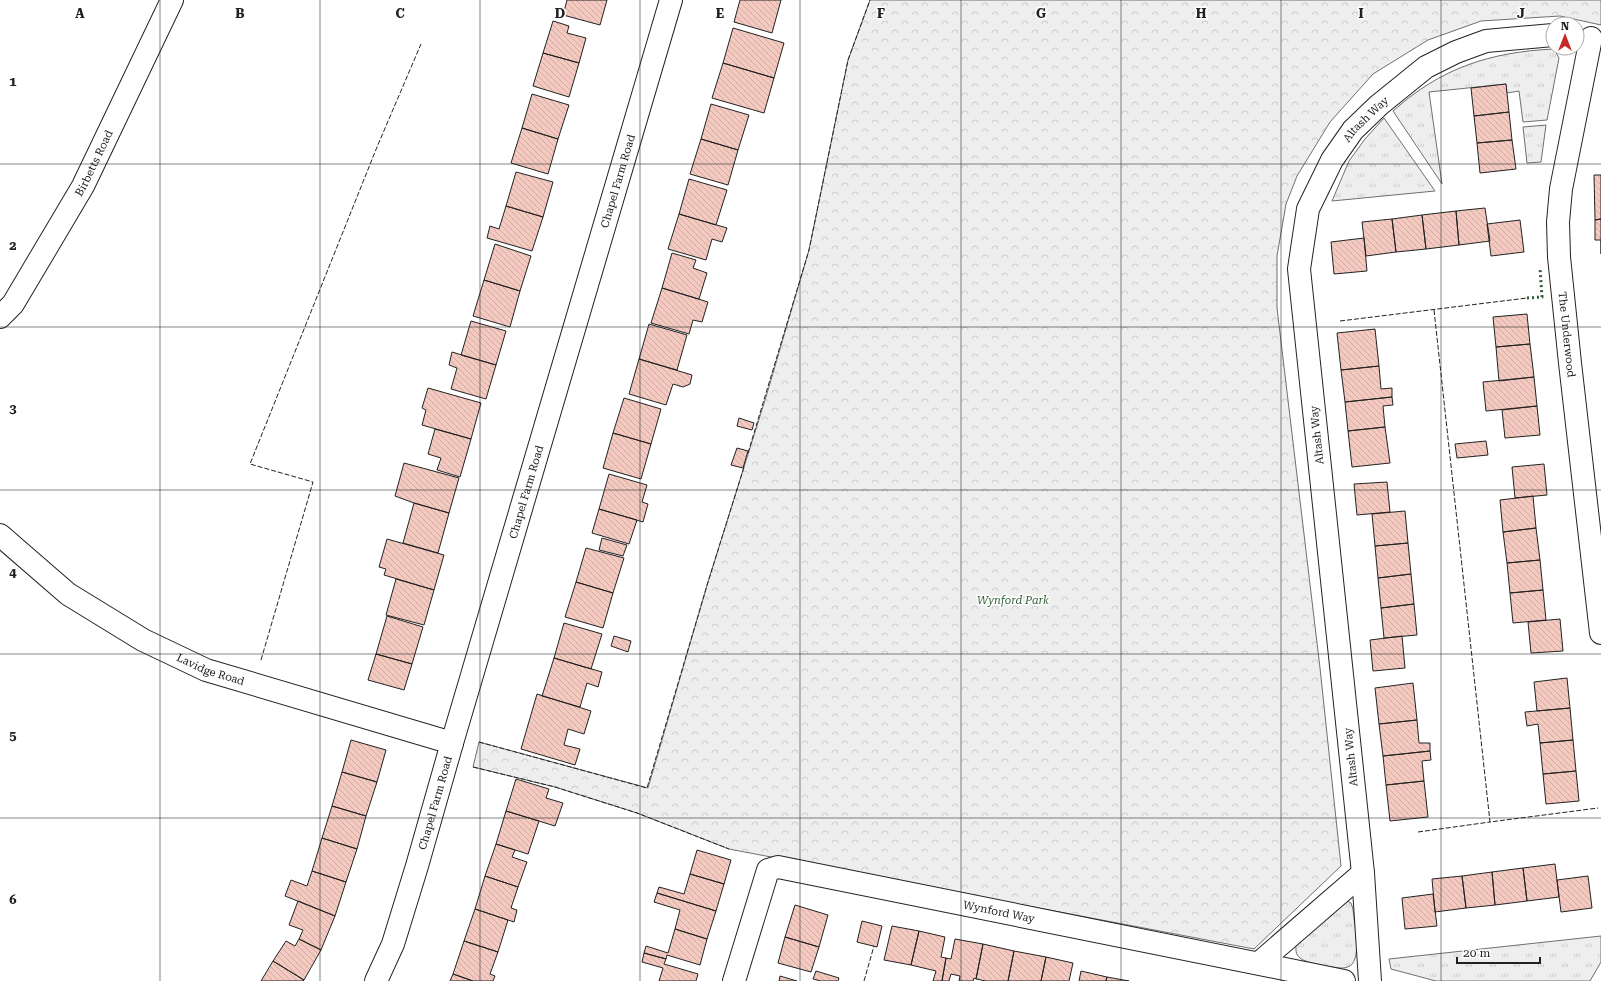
<svg xmlns="http://www.w3.org/2000/svg" width="1601" height="981" viewBox="0 0 1601 981" font-family="'Roboto Serif',serif">
  <style>
    .grass { fill: url(#grass-tufts); stroke: #6f6f6f }
    .park { fill: url(#park-crowns); stroke: #6f6f6f }
    .building { fill: url(#building-back-hatch); stroke: #222 }
    .lines { fill: none; stroke-linecap: round; stroke-linejoin: round }
    .street-casing { stroke: #222; stroke-width: 24 }
    .street { stroke: #fff; stroke-width: 22 }
    .hedge { stroke: #2f5e38; stroke-width: 3; stroke-dasharray: 2 3; stroke-linecap: butt }
    .fence { stroke: #222; stroke-width: 1; stroke-dasharray: 5 2; stroke-linecap: butt }
    .grid { fill: none; stroke: #222; stroke-width: 1; stroke-opacity: 0.55 }
    .labels { text-anchor: middle; dominant-baseline: central; stroke-width: 3; stroke-linejoin: round; paint-order: stroke }
    .street-label { font-size: 11px; fill: #222; stroke: #fff }
    .park-label { font-size: 11px; font-style: italic; fill: #2f5e38; stroke: #fff }
    .grid-label { font-size: 13px; text-anchor: middle; font-weight: bold; fill: #222; stroke: #fff; stroke-width: 3; stroke-linejoin: round; paint-order: stroke }
  </style>
  <defs>
    <pattern id="grass-tufts" width="24" height="20" patternUnits="userSpaceOnUse"><rect width="24" height="20" fill="#eee"/><path d="M3 7l-1-3M5 7V3M7 7l1-3M15 17l-1-3M17 17v-4M19 17l1-3" fill="none" stroke="#ccc"/></pattern>
    <pattern id="park-crowns" width="20" height="18" patternUnits="userSpaceOnUse"><rect width="20" height="18" fill="#eee"/><path d="M2 6a3 3 0 1 1 6 0M12 15a3 3 0 1 1 6 0" fill="none" stroke="#ccc"/></pattern>
    <pattern id="building-back-hatch" width="6" height="6" patternUnits="userSpaceOnUse"><rect width="6" height="6" fill="#f3c9c0"/><path d="M-1 5l2 2M0 0l6 6M5-1l2 2" fill="none" stroke="#d0aca5"/></pattern>
  </defs>
  <rect width="100%" height="100%" fill="#fff"/>
  <path class="grass" d="M1554 49 1559 58 1547 120 1523 122 1519 91 1507 93 1506 84 1429 92 1442 184 1393 111C1441 68 1490 52 1554 49Z
    M1384 118 1435 191 1332 201 1349 161 1365 139Z
    M1546 125 1541 162 1527 163 1523 127Z
    M1345 900 1351 903 1353 909C1354 922 1360 950 1354 961 1352 966 1347 968 1342 968 1334 968 1305 963 1300 958 1295 954 1296 949 1296 944Z
    M1601 936V962L1590 981H1436L1391 969 1389 959Z"/>
  <path class="park" d="M870 0H1601V25L1560 16 1481 21 1428 40 1373 74 1330 122 1297 176 1286 204 1277 256V308L1320 668 1341 866 1254 949 729 849 637 813 555 787 473 767 479 742 648 788 708 582 766 397 809 250 848 60Z"/>
  <path class="building" d="M567 0H607L600 25 563 15Z
    M740 0H781L772 33 734 22Z
    M553 21 569 26 567 33 586 38 579 63 543 53Z
    M733 28 784 43 774 78 723 63Z
    M543 53 579 63 569 97 533 86Z
    M723 63 774 78 764 113 712 98Z
    M1506 84 1509 112 1474 116 1471 88Z
    M532 94 569 105 558 139 522 128Z
    M711 104 749 115 738 150 701 139Z
    M1509 112 1512 140 1477 143 1474 116Z
    M522 128 558 139 548 174 511 163Z
    M701 139 738 150 728 185 690 174Z
    M1512 140 1516 169 1480 173 1477 143Z
    M516 172 553 182 543 217 506 206Z
    M1594 175H1601V219L1595 220Z
    M689 179 727 190 716 225 679 214Z
    M506 206 543 217 532 251 487 238 490 226 499 229Z
    M1485 208 1490 241 1459 245 1456 211Z
    M1456 211 1459 245 1426 249 1422 215Z
    M679 214 727 228 722 242 712 239 706 260 668 249Z
    M1422 215 1426 249 1396 252 1392 219Z
    M1392 219 1396 252 1366 256 1362 222Z
    M1601 219V254V240H1595V220Z
    M1520 220 1524 252 1491 256 1487 224Z
    M1364 238 1367 271 1334 274 1331 242Z
    M495 244 531 256 520 291 484 280Z
    M672 253 696 260 693 268 707 273 699 299 662 288Z
    M484 280 520 291 510 327 473 316Z
    M662 288 708 302 702 322 693 320 689 334 651 323Z
    M1527 314 1530 344 1496 347 1493 317Z
    M471 321 506 331 496 365 461 355Z
    M649 324 687 335 677 370 639 359Z
    M1375 329 1379 366 1341 370 1337 333Z
    M1530 344 1534 377 1499 381 1496 347Z
    M452 352 496 365 486 399 451 389 457 368 449 365Z
    M639 359 692 375 690 384 683 387 673 384 666 405 629 394Z
    M1379 366 1381 389 1392 388V397L1345 402 1341 370Z
    M1534 377 1537 406 1486 411 1483 382Z
    M428 388 481 403 471 439 422 425 426 410 422 408Z
    M1392 397 1393 405 1383 406 1385 427 1348 431 1345 402Z
    M624 398 661 409 651 444 613 433Z
    M1537 406 1540 435 1505 438 1502 410Z
    M739 418 754 423 752 430 737 426Z
    M1385 427 1390 463 1352 467 1348 431Z
    M435 429 471 439 460 477 437 470 441 458 428 454Z
    M613 433 651 444 641 479 603 468Z
    M1486 441 1488 455 1457 458 1455 444Z
    M737 448 748 451 743 468 731 465Z
    M404 463 459 478 449 513 414 503 395 496Z
    M1544 464 1547 495 1515 498 1512 467Z
    M609 474 647 485 642 502 648 504 643 522 599 509Z
    M1387 482 1390 512 1357 515 1354 484Z
    M1533 496 1536 528 1503 532 1500 500Z
    M414 503 449 513 438 553 403 543Z
    M599 509 637 520 629 544 592 533Z
    M1405 511 1408 543 1375 546 1372 514Z
    M1536 528 1540 560 1507 563 1503 532Z
    M602 538 627 545 623 556 599 550Z
    M387 539 444 555 434 590 384 575 386 569 379 567Z
    M1408 543 1411 574 1378 578 1375 546Z
    M586 548 624 558 613 593 576 582Z
    M1540 560 1543 590 1510 593 1507 563Z
    M1411 574 1414 604 1381 608 1378 578Z
    M396 579 434 590 424 625 386 615Z
    M576 582 613 593 603 628 565 617Z
    M1543 590 1546 620 1513 623 1510 593Z
    M1414 604 1417 635 1384 638 1381 608Z
    M387 616 423 627 412 664 376 654Z
    M1560 619 1563 651 1531 653 1528 622Z
    M564 623 602 634 591 669 554 658Z
    M614 636 631 641 628 652 611 646Z
    M1402 636 1405 668 1373 671 1370 640Z
    M376 654 412 664 404 690 368 680Z
    M554 658 602 672 598 687 587 683 580 707 542 696Z
    M1567 678 1570 708 1537 711 1534 682Z
    M1413 683 1417 720 1379 724 1375 688Z
    M537 694 591 711 584 734 568 729 564 745 580 749 575 765 521 749Z
    M1570 708 1573 740 1540 743 1538 724 1527 726 1525 712Z
    M1417 720 1419 743H1430V751L1383 756 1379 724Z
    M351 740 386 750 377 782 342 772Z
    M1573 740 1576 771 1543 774 1540 743Z
    M1430 751 1431 760 1422 761 1424 781 1386 785 1383 756Z
    M1576 771 1579 801 1546 804 1543 774Z
    M342 772 377 782 366 816 332 806Z
    M516 779 549 789 546 798 563 803 555 826 506 811Z
    M1424 781 1428 817 1390 821 1386 785Z
    M332 806 366 816 357 849 322 838Z
    M506 811 539 821 528 854 496 844Z
    M322 838 357 849 346 882 312 871Z
    M496 844 515 850 512 857 527 862 518 887 485 876Z
    M697 850 731 860 724 884 690 874Z
    M1555 864 1559 897 1527 901 1523 868Z
    M1523 868 1527 901 1495 905 1492 872Z
    M312 871 346 882 335 916 285 896 291 880 307 886Z
    M1492 872 1495 905 1466 908 1462 876Z
    M690 874 724 884 716 911 657 893 659 887 684 894Z
    M485 876 518 887 511 908 517 910 514 922 475 909Z
    M1462 876 1466 908 1435 912 1432 879Z
    M1588 876 1592 908 1561 912 1557 880Z
    M657 893 716 911 707 939 675 929 680 910 654 902Z
    M1433 894 1437 926 1405 929 1402 898Z
    M298 901 335 916 321 950 299 939 303 930 289 925Z
    M795 905 828 915 819 947 785 937Z
    M475 909 508 920 498 952 464 941Z
    M862 921 882 926 877 947 857 942Z
    M892 926 919 931 911 965 884 960Z
    M675 929 707 939 700 965 667 955 666 959 644 953 646 946 668 953Z
    M919 931 945 937 941 957 946 958 942 981H933L936 971 911 965Z
    M785 937 819 947 811 972 778 963Z
    M299 939 321 950 304 980 273 961 286 941 295 946Z
    M955 939 983 944 976 979 974 978 973 981H959L960 976 951 974 949 981H942L946 958 951 959Z
    M464 941 498 952 490 974 495 976 493 981H473L453 974Z
    M983 944 1014 951 1008 981H986L976 979Z
    M1014 951 1046 957 1041 981H1008Z
    M644 953 666 959 664 964 698 974 696 981H659L663 968 642 962Z
    M1046 957 1073 963 1069 981H1041Z
    M273 961 304 980 303 981H261Z
    M816 971 839 978 838 981H821L813 979Z
    M1081 971 1107 977 1106 981H1079Z
    M453 974 473 981H450Z
    M780 976 797 981H779Z
    M1107 977 1129 981H1106Z"/>
  <g class="lines">
    <defs>
      <g id="street">
        <path id="s1" d="M1591 38 1561 189 1558 222 1559 257 1570 363 1601 633"/>
        <path id="s2" d="M0 317 13 304 83 186 172 0"/>
        <path id="s3" d="M0 535 68 594 143 640 206 670 452 743"/>
        <path d="M1259 963 1363 873"/>
        <path id="s4" d="M376 981 393 944 417 866 452 743 671 0"/>
        <path id="s5" d="M734 981 768 870 778 867 1344 981"/>
        <path id="s6" d="M1370 981 1363 873 1299 269 1308 209 1332 160 1353 130 1379 105 1426 67 1456 52 1486 41 1553 35"/>
      </g>
    </defs>
    <use href="#street" class="street-casing"/>
    <use href="#street" class="street"/>
    <path class="hedge" d="M1527 298 1542 297 1540 268"/>
    <path class="fence" d="M1434 310 1490 822 1598 808
      M1340 321 1527 298
      M748 453 809 250 848 60 870 0
      M261 660 313 482 250 464 377 147 421 44
      M479 742 647 788 708 582 744 467
      M473 767 555 787 637 813 729 849
      M1418 832 1490 822
      M864 981 874 946"/>
  </g>
  <path class="grid" d="M160 0V981M320 0V981M480 0V981M640 0V981M800 0V981M961 0V981M1121 0V981M1281 0V981M1441 0V981M0 164H1601M0 327H1601M0 490H1601M0 654H1601M0 818H1601"/>
  <g class="labels">
    <g class="street-label">
      <text stroke="none"><textPath href="#s6" startOffset="884">Altash Way</textPath></text>
      <text stroke="none"><textPath href="#s2" startOffset="181">Birbetts Road</textPath></text>
      <text stroke="none"><textPath href="#s4" startOffset="836">Chapel Farm Road</textPath></text>
      <text stroke="none"><textPath href="#s1" startOffset="300">The Underwood</textPath></text>
      <text transform="translate(1317 435) rotate(-96)">Altash Way</text>
      <text stroke="none"><textPath href="#s4" startOffset="512">Chapel Farm Road</textPath></text>
      <text stroke="none"><textPath href="#s3" startOffset="252">Lavidge Road</textPath></text>
      <text transform="translate(1351 757) rotate(-96)">Altash Way</text>
      <text stroke="none"><textPath href="#s4" startOffset="188">Chapel Farm Road</textPath></text>
      <text stroke="none"><textPath href="#s5" startOffset="352">Wynford Way</textPath></text>
    </g>
    <g class="park-label">
      <text x="1013" y="600">Wynford Park</text>
    </g>
  </g>
  <g class="grid-label">
    <text x="80" y="18">A</text>
    <text x="240" y="18">B</text>
    <text x="400" y="18">C</text>
    <text x="560" y="18">D</text>
    <text x="720" y="18">E</text>
    <text x="881" y="18">F</text>
    <text x="1041" y="18">G</text>
    <text x="1201" y="18">H</text>
    <text x="1361" y="18">I</text>
    <text x="1521" y="18">J</text>
    <text x="13" y="86">1</text>
    <text x="13" y="250">2</text>
    <text x="13" y="413">3</text>
    <text x="13" y="577">4</text>
    <text x="13" y="740">5</text>
    <text x="13" y="904">6</text>
  </g>
  <g transform="translate(1565 36)"><circle r="19" fill="#ffffff" stroke="#a7a7a7"/>
  <path d="M0-3L7 15L0 10L-7 15Z" fill="#c62828"/>
  <text y="-6" font-size="11" font-weight="bold" text-anchor="middle" fill="#222222">N</text>
  </g>
  <path d="M1457 957v6h83v-6" fill="none" stroke="#222222" stroke-width="2"/>
  <text x="1463" y="957" font-size="12" fill="#222222" stroke="#ffffff" stroke-width="3" paint-order="stroke">20 m</text>
</svg>
